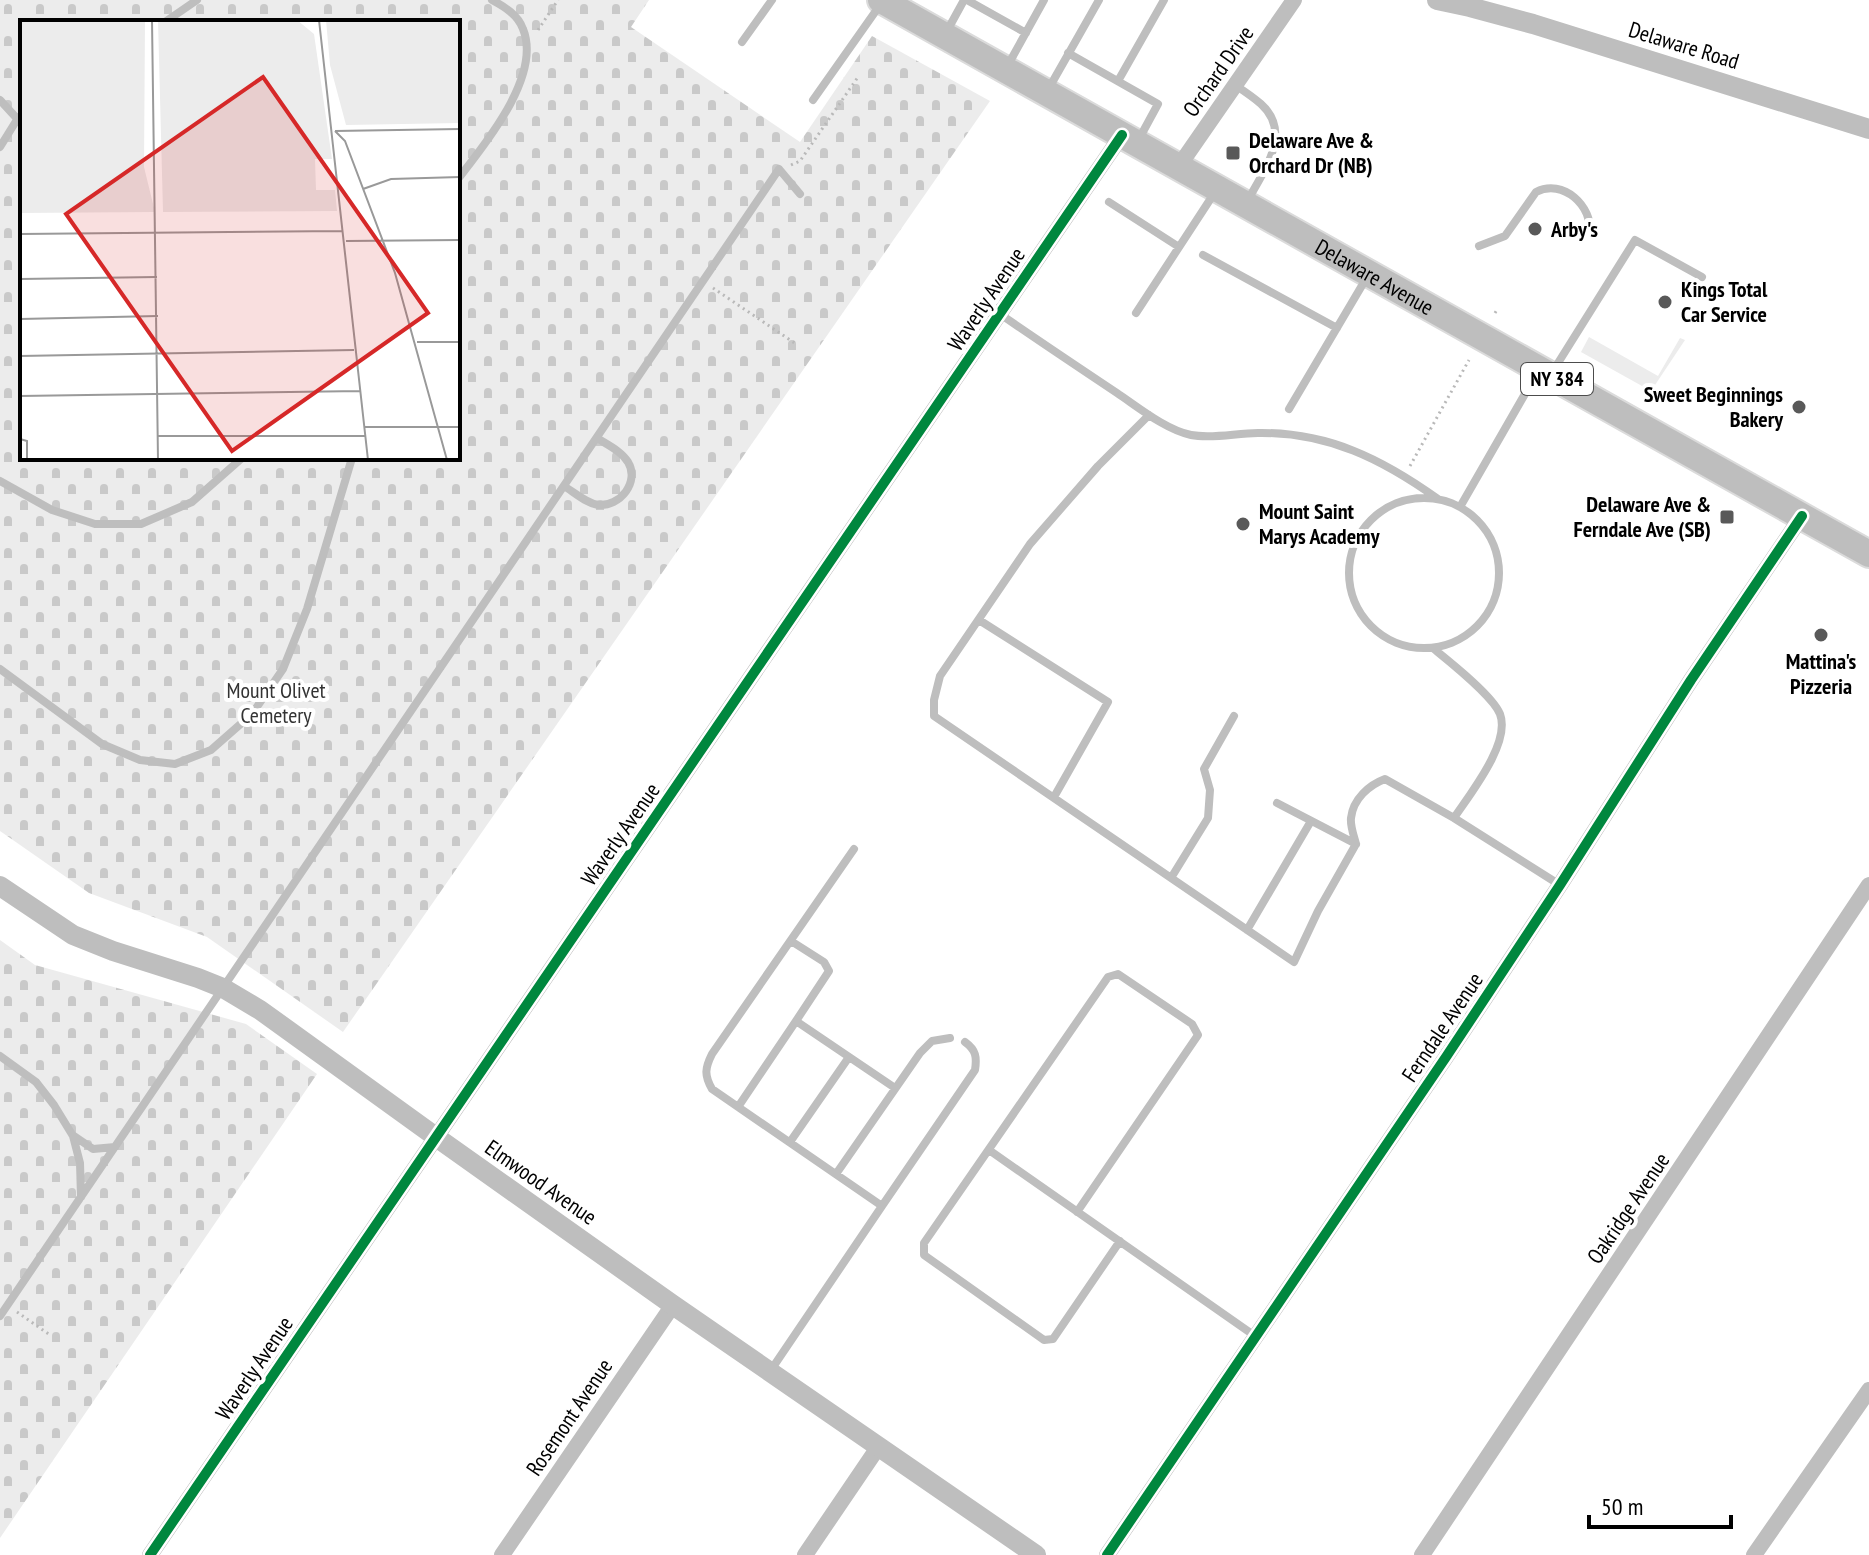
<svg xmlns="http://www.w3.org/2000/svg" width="1869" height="1555" viewBox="0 0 1869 1555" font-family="'PT Sans Narrow',sans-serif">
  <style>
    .grass { fill: #ececec }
    .cemetery { fill: url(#cemetery-stones); fill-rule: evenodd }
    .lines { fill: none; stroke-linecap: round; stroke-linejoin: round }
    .primary-casing { stroke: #dbdbdb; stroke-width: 30 }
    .path { stroke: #b9b9b9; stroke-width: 3; stroke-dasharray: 2 4; stroke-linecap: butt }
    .service { stroke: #bebebe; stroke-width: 8 }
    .minor { stroke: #bebebe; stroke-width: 16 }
    .tertiary { stroke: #bebebe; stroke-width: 20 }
    .primary { stroke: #bebebe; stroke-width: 26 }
    .cycleway-casing { stroke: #fff; stroke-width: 15 }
    .cycleway { stroke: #00873e; stroke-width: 10 }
    .poi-dot { fill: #595959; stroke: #fff; stroke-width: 3 }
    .labels { text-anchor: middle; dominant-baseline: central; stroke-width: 8; stroke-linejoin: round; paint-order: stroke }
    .shield { fill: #fff; stroke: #4c4c4c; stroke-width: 2 }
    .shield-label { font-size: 20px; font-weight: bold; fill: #000 }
    .street-label { font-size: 22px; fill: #000; stroke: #fff }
    .poi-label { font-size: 22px; font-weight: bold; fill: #000; stroke: #fff; text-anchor: start }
    .park-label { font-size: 22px; fill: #333; stroke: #fff }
    .inset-road { fill: none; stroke: #999; stroke-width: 2 }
    .view { fill: #d62828; fill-opacity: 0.15; stroke: #d62828; stroke-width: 4 }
    .inset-edge { fill: none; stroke: #000; stroke-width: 4 }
  </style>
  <defs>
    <pattern id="cemetery-stones" width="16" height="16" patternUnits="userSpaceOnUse" patternTransform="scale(2)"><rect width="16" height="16" fill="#ececec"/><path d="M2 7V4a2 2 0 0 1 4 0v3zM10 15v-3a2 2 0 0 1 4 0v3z" fill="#c9c9c9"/></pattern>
  </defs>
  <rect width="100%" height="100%" fill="#fff"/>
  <path class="grass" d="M1589 337 1658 376 1680 338 1685 340 1651 391 1581 352Z"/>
  <path class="cemetery" d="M0 0H649L631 27 800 142 872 36 990 101 343 1032 207 937 89 893 0 831ZM22 22H458V458H22Z
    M0 940 35 965 246 1024 317 1074 0 1538Z"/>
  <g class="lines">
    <defs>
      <g id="primary">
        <path id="s1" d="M881 0 1869 554"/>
      </g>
    </defs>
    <use href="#primary" class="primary-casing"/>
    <path class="path" d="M538 30 558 0
      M791 165 800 161 858 77
      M713 288 796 344
      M1495 313 1498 308
      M1410 466 1469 360
      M17 1312 50 1335"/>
    <path class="service" d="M967 0 1026 33
      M165 22 197 0
      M947 31 964 0
      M742 42 772 0
      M1068 53 1158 104 1139 139
      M1008 65 1044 0
      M1118 81 1164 0
      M1235 85C1244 91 1253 97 1261 104 1293 133 1264 170 1248 200
      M1049 88 1099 0
      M0 100 22 124
      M813 100 880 5
      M0 147 18 118 22 116
      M458 179C485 144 542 76 523 29 518 15 505 7 492 0
      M1109 202 1179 247
      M1479 246 1505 236 1536 192C1563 178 1593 206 1590 234
      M1203 255 1337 328
      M1136 313 1215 192
      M1000 314C1039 341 1078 367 1117 393 1138 407 1166 430 1191 435 1213 439 1236 433 1258 433 1328 432 1382 459 1438 499
      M1553 371 1635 240 1702 277
      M1289 409 1367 277
      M1149 415 1098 466 1030 544 940 676 934 700V716L1294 962 1318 911 1356 844 1277 803
      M0 481 52 510 95 524H141L192 502 242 458
      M564 486C575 493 586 503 598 505 620 507 640 482 628 462 621 451 608 445 597 438
      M1349 573a75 75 0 1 1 150 0a75 75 0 1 1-150 0Z
      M1460 507 1537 373
      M979 620 1108 702 1054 797
      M1434 649C1450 662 1493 696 1500 714 1511 743 1470 794 1454 818
      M0 669 102 744 140 760 175 764 211 750 252 714 283 669 307 609 352 458
      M1356 844C1354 836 1350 826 1351 818 1353 799 1369 785 1385 779L1454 818 1560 885
      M1171 878 1208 818 1210 790 1204 769 1234 716
      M1247 930 1311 821
      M791 941 824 962 829 971 796 1021
      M0 1056 36 1082 54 1105 73 1136 80 1163 81 1197
      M738 1107 796 1021 895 1088
      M74 1136 93 1149 115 1147
      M790 1142 849 1057
      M989 1150 1255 1336
      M836 1174 920 1053 932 1041 950 1038
      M882 1206 975 1070C977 1057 976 1050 965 1042
      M1077 1212 1198 1035 1192 1024 1118 974 1108 977 924 1243V1255L1044 1340 1053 1339 1120 1241
      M0 1316 779 169 800 194
      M771 1370 882 1206 712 1089C704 1075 705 1068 712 1054L854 849"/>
    <path class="minor" d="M1179 166 1294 0
      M150 1555 1122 135
      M502 1555 673 1305
      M805 1555 879 1446
      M1107 1555 1446 1057 1560 885 1691 680 1802 516
      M1422 1555 1869 885
      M1754 1555 1869 1390"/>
    <path class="tertiary" d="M1437 0 1470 7 1533 24 1869 129
      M0 886 73 935 113 951 198 978 223 988 260 1010 436 1137 673 1305 1036 1555"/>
    <use href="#primary" class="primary"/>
    <defs>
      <path id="cycleway" d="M150 1555 1122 135
        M1107 1555 1446 1057 1560 885 1691 680 1802 516"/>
    </defs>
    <use href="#cycleway" class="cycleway-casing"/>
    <use href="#cycleway" class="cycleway"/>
  </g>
  <g class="poi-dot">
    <rect x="1225" y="145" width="16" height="16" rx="4"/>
    <circle cx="1535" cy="229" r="8"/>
    <circle cx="1665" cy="302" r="8"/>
    <circle cx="1799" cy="407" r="8"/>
    <rect x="1719" y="509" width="16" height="16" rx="4"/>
    <circle cx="1243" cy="524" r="8"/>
    <circle cx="1821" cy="635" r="8"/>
  </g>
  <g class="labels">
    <rect class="shield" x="1521" y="363" width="72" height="32" rx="6"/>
    <g class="shield-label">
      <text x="1557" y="379">NY 384</text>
    </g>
    <g class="street-label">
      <text transform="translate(1684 45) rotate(17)">Delaware Road</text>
      <text transform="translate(1218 71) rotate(-55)">Orchard Drive</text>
      <text stroke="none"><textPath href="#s1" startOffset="566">Delaware Avenue</textPath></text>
      <text transform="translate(986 299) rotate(-56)">Waverly Avenue</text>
      <text transform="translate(620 834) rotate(-55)">Waverly Avenue</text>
      <text transform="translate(1442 1027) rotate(-56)">Ferndale Avenue</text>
      <text transform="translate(541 1182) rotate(35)">Elmwood Avenue</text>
      <text transform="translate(1628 1208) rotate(-56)">Oakridge Avenue</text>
      <text transform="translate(254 1368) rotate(-56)">Waverly Avenue</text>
      <text transform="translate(569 1417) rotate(-56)">Rosemont Avenue</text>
    </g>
    <g class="poi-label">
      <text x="1249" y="140">Delaware Ave &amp;<tspan x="1249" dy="25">Orchard Dr (NB)</tspan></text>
      <text x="1551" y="229">Arby's</text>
      <text x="1681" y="289">Kings Total<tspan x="1681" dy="25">Car Service</tspan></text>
      <text x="1783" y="394" text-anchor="end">Sweet Beginnings<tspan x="1783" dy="25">Bakery</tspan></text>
      <text x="1711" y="504" text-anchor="end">Delaware Ave &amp;<tspan x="1711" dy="25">Ferndale Ave (SB)</tspan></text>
      <text x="1259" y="511">Mount Saint<tspan x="1259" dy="25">Marys Academy</tspan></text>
      <text x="1821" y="661" text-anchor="middle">Mattina's<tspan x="1821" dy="25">Pizzeria</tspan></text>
    </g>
    <g class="park-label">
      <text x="276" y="690">Mount Olivet<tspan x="276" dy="25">Cemetery</tspan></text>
    </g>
  </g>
  <g transform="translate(20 20)">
    <rect width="440" height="440" fill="#fff"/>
    <path d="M0 0H125L124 147 135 192 0 193ZM138 0H277L294 14 312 139H295L296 170H315L317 191 143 192ZM306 0H440V103L326 105 310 45Z" fill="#ececec"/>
    <path class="inset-road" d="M132 0 138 440M299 0 348 440M315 111 325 121 375 253 427 440M315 111 440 109M343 169 371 159 440 157M0 214 323 211M326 221 440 220M0 259 137 257M0 299 138 296M397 322H440M0 336 334 330M0 376 341 371M344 407H440M138 416H345M0 419 7 421V440"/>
    <path class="view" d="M243 57 408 293 212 431 46 194Z"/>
    <rect width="440" height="440" class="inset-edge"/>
  </g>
  <path d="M1589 1515v12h142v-12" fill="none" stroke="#000000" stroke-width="4"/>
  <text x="1601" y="1515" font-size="24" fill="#000000" stroke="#ffffff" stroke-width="6" paint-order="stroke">50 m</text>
</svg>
